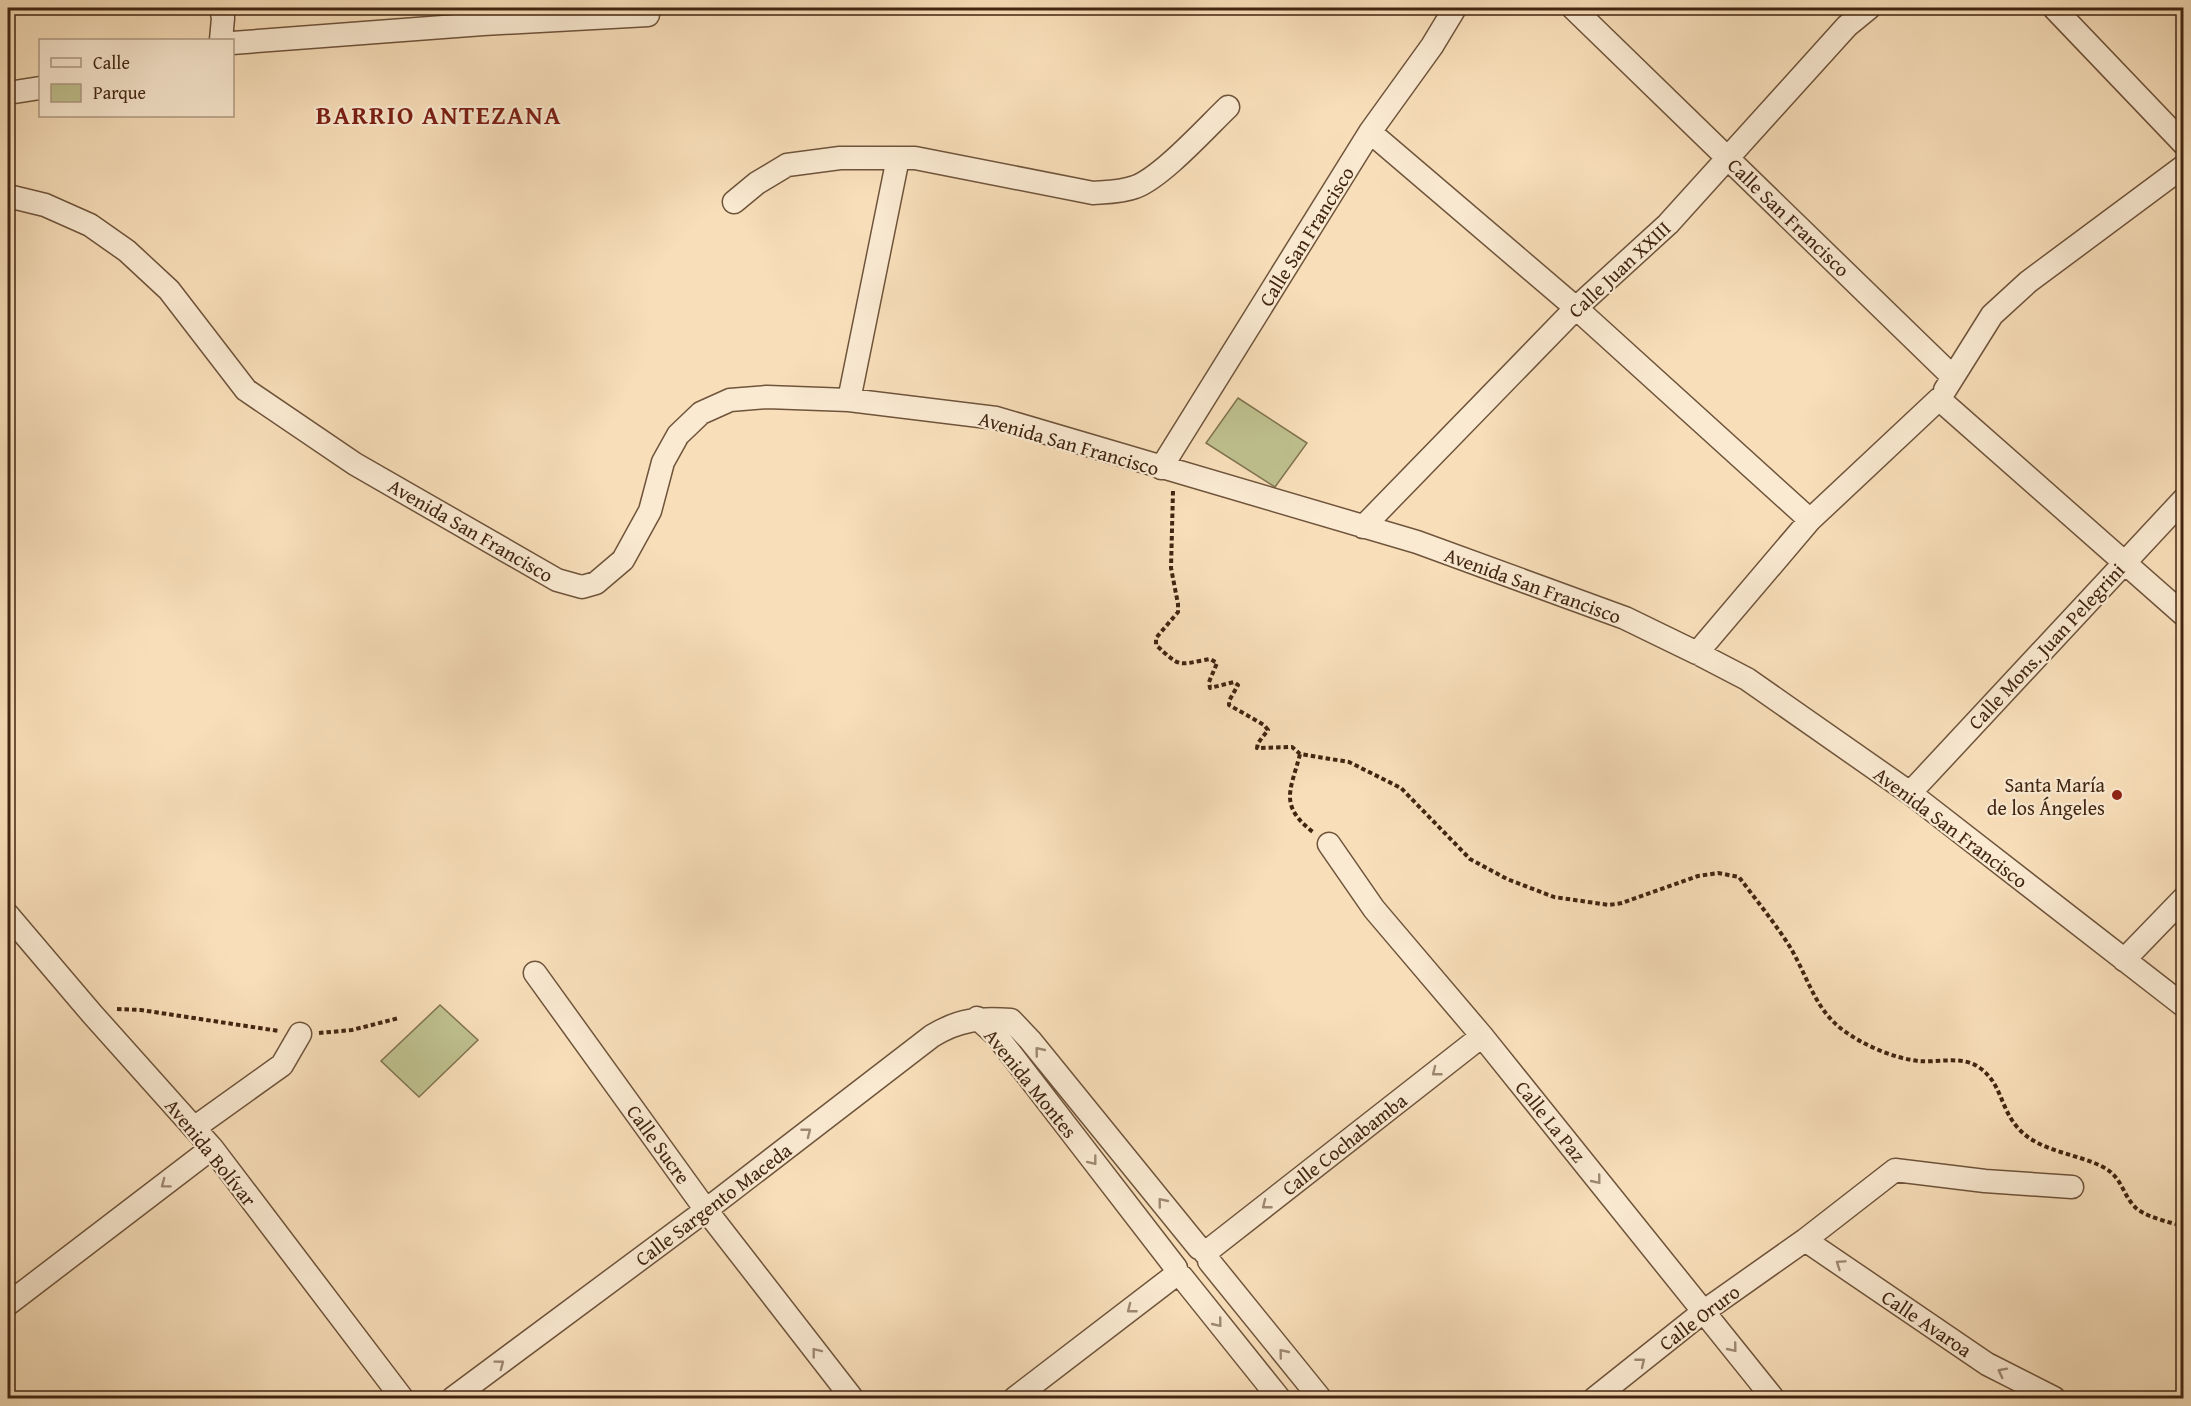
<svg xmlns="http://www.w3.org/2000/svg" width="2191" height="1406" viewBox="0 0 2191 1406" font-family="'Gentium Book Plus',serif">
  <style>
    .green { fill: #bfc18f; stroke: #807350; stroke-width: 1.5 }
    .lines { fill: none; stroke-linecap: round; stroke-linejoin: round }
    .street-casing { stroke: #6f543b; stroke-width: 25 }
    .path { stroke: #412511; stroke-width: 4; stroke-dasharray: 4.5 3; stroke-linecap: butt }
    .street { stroke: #faead2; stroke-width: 22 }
    .oneway { stroke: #9e8872 }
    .poi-dot { fill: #8f2418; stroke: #faead2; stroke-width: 2 }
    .labels { text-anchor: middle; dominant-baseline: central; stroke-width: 4.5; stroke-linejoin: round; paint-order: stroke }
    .street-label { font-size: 20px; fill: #412511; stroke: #faead2 }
    .poi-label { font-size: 20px; fill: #412511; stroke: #faead2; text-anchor: end }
    .district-label { font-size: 26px; font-weight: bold; letter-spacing: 1.5px; fill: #7a1f14; stroke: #faead2 }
  </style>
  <rect width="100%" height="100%" fill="#f8dfba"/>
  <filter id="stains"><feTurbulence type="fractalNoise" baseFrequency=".00333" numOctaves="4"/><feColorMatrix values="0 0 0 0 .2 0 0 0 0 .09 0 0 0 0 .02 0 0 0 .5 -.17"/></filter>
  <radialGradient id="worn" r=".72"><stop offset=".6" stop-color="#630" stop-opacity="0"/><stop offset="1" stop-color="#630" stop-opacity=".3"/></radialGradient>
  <path class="green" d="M1238 398 1307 443 1275 487 1206 443Z
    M440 1005 478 1040 419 1097 381 1061Z"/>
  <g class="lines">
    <defs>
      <path id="street" d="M1573 8 1953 377
        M2054 8 2184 144
        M221 40 223 18 221 8
        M232 43 483 24 648 15
        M8 93 40 88
        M1370 132 1576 308 1810 520
        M8 196 45 205 90 225 127 251 169 290 246 390 355 464 557 580 582 587 596 583 623 560 650 511 663 462 678 435 701 413 730 400 767 397 849 400 996 418 1417 542 1625 618 1697 653 1747 679 1910 793 2184 1006
        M734 202 757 183 787 165 840 158H915L1093 193C1107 192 1122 192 1135 187 1161 178 1206 128 1228 107
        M1945 390 1992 315 2028 282 2184 166
        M849 400 898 158
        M1161 468 1370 132 1432 46 1455 8
        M1363 527 1576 308 1668 224 1847 26 1869 8
        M1697 653 1810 520 1939 399 2184 615
        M1910 793 2184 499
        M1329 844 1374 909 1482 1036 1773 1398
        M8 915 93 1015 212 1148 402 1398
        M2124 960 2184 898
        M535 973 706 1210 852 1398
        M977 1018 997 1036 1176 1268
        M194 1128 282 1065 300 1034
        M1805 1240 1987 1364 2054 1398
        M1205 1253 1482 1036
        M1209 1261 1320 1398
        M1182 1277 1279 1398
        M8 1304 212 1148
        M453 1398 706 1210 932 1036C960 1019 979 1018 1011 1020L1030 1040 1199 1248
        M1015 1398 1178 1273
        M1595 1398 1703 1312 1805 1240 1895 1170 1985 1181 2072 1187"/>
    </defs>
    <use href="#street" class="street-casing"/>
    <path class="path" d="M1173 491 1171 568 1178 604V612L1156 638V645C1181 668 1177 665 1210 659L1217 663 1209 682 1210 688 1234 682 1238 685 1229 701V705L1264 725 1268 730 1258 743 1257 748 1292 747 1300 754 1349 762 1401 788 1470 859 1507 879 1554 897 1609 905 1622 903 1698 876 1718 873 1739 877C1756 900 1775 923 1790 947 1807 975 1815 1010 1843 1030 1863 1045 1893 1058 1918 1061 1938 1063 1963 1055 1980 1068 2002 1084 2000 1108 2018 1128 2039 1152 2076 1153 2103 1167 2122 1177 2122 1193 2134 1206 2142 1216 2171 1223 2184 1226
      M1300 754C1291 790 1278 805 1313 832
      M117 1009 141 1010 279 1031
      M319 1033 352 1030 399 1018"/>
    <use href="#street" class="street"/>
  </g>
  <defs><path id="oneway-chevron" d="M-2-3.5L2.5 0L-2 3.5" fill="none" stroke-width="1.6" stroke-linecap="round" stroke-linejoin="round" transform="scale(1.5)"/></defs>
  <g class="oneway">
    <use href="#oneway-chevron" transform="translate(1039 1051) rotate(-129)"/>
    <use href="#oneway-chevron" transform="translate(1436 1072) rotate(142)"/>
    <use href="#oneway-chevron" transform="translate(807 1132) rotate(-38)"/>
    <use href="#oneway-chevron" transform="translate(1093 1161) rotate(52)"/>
    <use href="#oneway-chevron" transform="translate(1597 1180) rotate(51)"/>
    <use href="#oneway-chevron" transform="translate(165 1184) rotate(143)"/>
    <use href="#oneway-chevron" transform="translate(1162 1202) rotate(-129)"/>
    <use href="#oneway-chevron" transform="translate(1266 1205) rotate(142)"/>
    <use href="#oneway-chevron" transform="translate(1840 1264) rotate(-146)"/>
    <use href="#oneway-chevron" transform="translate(1131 1309) rotate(142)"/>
    <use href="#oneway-chevron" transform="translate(1218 1323) rotate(51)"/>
    <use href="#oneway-chevron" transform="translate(1733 1348) rotate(51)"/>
    <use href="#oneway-chevron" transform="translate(816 1352) rotate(-128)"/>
    <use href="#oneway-chevron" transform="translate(1283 1353) rotate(-129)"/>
    <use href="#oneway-chevron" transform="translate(1641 1362) rotate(-39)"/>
    <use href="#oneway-chevron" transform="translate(500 1364) rotate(-37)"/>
    <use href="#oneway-chevron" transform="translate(2002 1372) rotate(-153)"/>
  </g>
  <circle class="poi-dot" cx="2117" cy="795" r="6"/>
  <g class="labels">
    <g class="street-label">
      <text transform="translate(1789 217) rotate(44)">Calle San Francisco</text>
      <text transform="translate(1306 236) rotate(-58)">Calle San Francisco</text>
      <text transform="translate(1619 269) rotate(-43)">Calle Juan XXIII</text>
      <text transform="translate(1069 443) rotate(16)">Avenida San Francisco</text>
      <text transform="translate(471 530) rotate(30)">Avenida San Francisco</text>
      <text transform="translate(1533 585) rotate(20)">Avenida San Francisco</text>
      <text transform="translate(2046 646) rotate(-47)">Calle Mons. Juan Pelegrini</text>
      <text transform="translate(1951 827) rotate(37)">Avenida San Francisco</text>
      <text transform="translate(1031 1083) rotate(51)">Avenida Montes</text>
      <text transform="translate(1551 1121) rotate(51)">Calle La Paz</text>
      <text transform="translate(659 1144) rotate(54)">Calle Sucre</text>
      <text transform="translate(1344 1144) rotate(-38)">Calle Cochabamba</text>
      <text transform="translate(211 1152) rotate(51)">Avenida Bolívar</text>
      <text transform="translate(713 1204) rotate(-37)">Calle Sargento Maceda</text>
      <text transform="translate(1699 1317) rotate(-37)">Calle Oruro</text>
      <text transform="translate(1927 1323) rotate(34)">Calle Avaroa</text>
    </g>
    <g class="poi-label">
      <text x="2105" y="784">Santa María<tspan x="2105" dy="23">de los Ángeles</tspan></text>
    </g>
    <g class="district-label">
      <text x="439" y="114">BARRIO ANTEZANA</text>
    </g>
  </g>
  <rect width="2191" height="1406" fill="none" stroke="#f8dfba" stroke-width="30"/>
  <rect x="9" y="9" width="2173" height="1388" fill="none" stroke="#412511" stroke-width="3"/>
  <rect x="15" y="15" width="2161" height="1376" fill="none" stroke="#412511" stroke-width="1.5"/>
  <rect x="39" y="39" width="195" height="78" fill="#faead2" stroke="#b09b85" stroke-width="1.5"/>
  <rect x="51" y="58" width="30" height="9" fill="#faead2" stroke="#b09b85" stroke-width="1.5"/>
  <text x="93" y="69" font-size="18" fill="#412511">Calle</text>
  <rect x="51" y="84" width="30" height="18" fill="#bfc18f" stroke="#b09b85" stroke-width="1.5"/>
  <text x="93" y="99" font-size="18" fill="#412511">Parque</text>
  <rect width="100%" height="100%" filter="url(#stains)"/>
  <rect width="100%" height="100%" fill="url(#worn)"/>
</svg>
